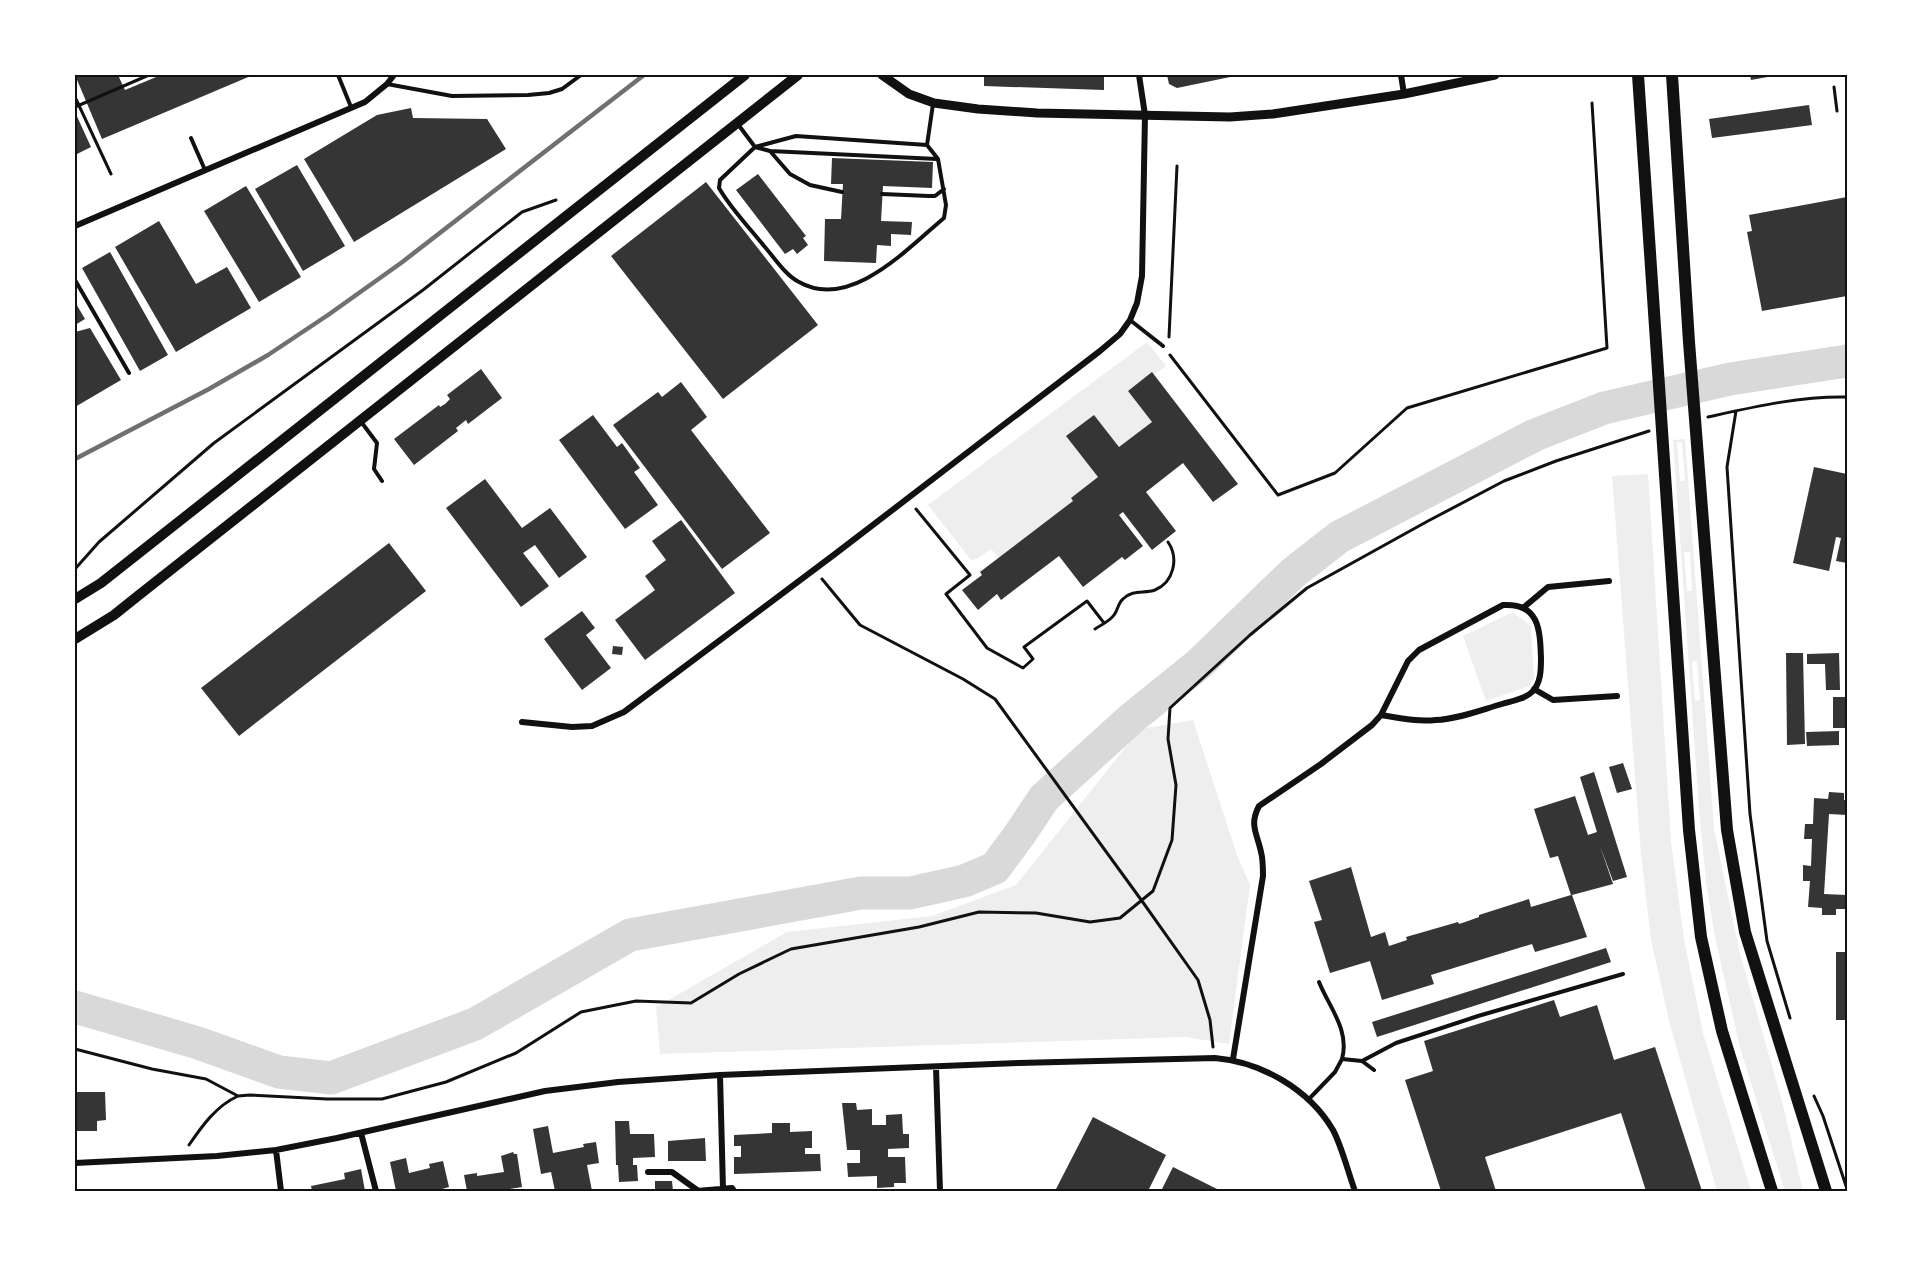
<svg xmlns="http://www.w3.org/2000/svg" width="1922" height="1266" viewBox="0 0 1922 1266" font-family="Lato,sans-serif">
  <style>
    .green { fill: #eee; fill-rule: evenodd }
    .lines { fill: none; stroke-linecap: round; stroke-linejoin: round }
    .river { stroke: #d9d9d9; stroke-width: 33 }
    .building { fill: #353535 }
    .path { stroke: #111; stroke-width: 3 }
    .service { stroke: #111; stroke-width: 4 }
    .minor { stroke: #111; stroke-width: 6 }
    .tertiary { stroke: #111; stroke-width: 9 }
    .secondary { stroke: #111; stroke-width: 10 }
    .primary { stroke: #111; stroke-width: 12 }
    .rail { stroke: #707070; stroke-width: 4.5 }
    .neatline { fill: none; stroke: #111; stroke-width: 2 }
  </style>
  <rect width="100%" height="100%" fill="#fff"/>
  <path class="green" d="M1147 342 1166 366 1154 375 1152 373 1128 391 1152 422 1119 447 1094 415 1067 436 1098 477 1071 498 1073 501 999 558 991 549 978 558 971 560 928 505Z
    M1685 439 1714 829 1739 950 1782 1101 1803 1191H1785L1740 1048 1715 937 1706 882 1699 809 1673 440ZM1677 442H1682L1685 481H1680ZM1684 552H1690L1692 591H1687ZM1697 661 1700 700 1695 701 1692 662Z
    M1648 474 1671 842 1684 939 1703 1033 1751 1191H1717L1669 1021 1651 939 1641 854 1612 476Z
    M1511 613 1515 614 1531 626 1534 678 1530 686 1486 701 1463 636Z
    M1193 720 1237 855 1250 885 1229 1044 1185 1037 660 1054 656 1007 787 932 932 916 1016 885 1140 729Z"/>
  <g class="lines">
    <path class="river" d="M75 1007 198 1043 279 1072 331 1078 475 1024 630 935 861 893H910L964 881 995 868 1020 834 1044 798 1132 718 1199 664 1293 573 1339 537 1535 435 1604 408 1730 379 1847 361"/>
  </g>
  <path class="building" d="M75 75H118L125 90 161 75H253L102 139Z
    M984 75H1104V90L984 86Z
    M1167 75H1235V76L1177 88 1169 84Z
    M1750 75H1773V76L1751 80Z
    M1809 105 1812 125 1712 138 1709 119Z
    M411 108 413 118 487 119 506 149 354 242 304 159 377 115Z
    M75 112 91 147 75 155Z
    M832 158 933 162 932 188 883 186 881 221 912 222 911 235 891 234V246L877 245 876 263 824 261 825 219H841L843 184H831Z
    M297 165 345 246 303 271 255 189Z
    M758 174 806 236 803 238 808 245 797 254 793 249 785 254 736 190Z
    M706 182 818 325 723 399 611 256Z
    M246 186 301 277 259 302 204 211Z
    M1847 197V296L1762 311 1747 232 1752 231 1749 215Z
    M159 221 196 284 227 267 251 308 176 352 115 247Z
    M110 252 168 355 140 371 82 268Z
    M75 302 85 319 75 325Z
    M90 328 121 380 75 407V332Z
    M481 369 502 398 468 424 466 420 456 428 458 431 414 465 394 439 439 405 440 407 445 404 450 399 447 395Z
    M1152 372 1238 484 1213 502 1183 463 1146 492 1176 531 1152 550 1123 512 1119 515 1143 546 1125 560 1122 557 1083 587 1059 556 1001 600 997 594 978 610 962 590 982 575 980 572 1073 501 1071 498 1098 477 1066 436 1094 415 1119 447 1152 422 1128 391Z
    M681 382 707 417 691 430 770 533 722 569 613 425 658 392 662 397Z
    M593 415 617 447 622 443 640 468 634 472 658 505 625 529 559 440Z
    M1814 467 1847 474 1845 485 1847 486V563L1836 561 1841 538 1836 537 1829 571 1793 563Z
    M485 479 522 528 550 508 587 557 559 578 535 545 523 553 549 586 521 607 446 508Z
    M681 520 735 593 645 660 615 620 655 590 645 576 666 560 652 541Z
    M389 543 426 591 239 736 201 688Z
    M582 611 595 628 586 635 611 668 582 690 544 639Z
    M613 646 623 647 622 655 612 654Z
    M1786 653H1803L1805 744 1787 745Z
    M1839 653 1840 690H1826L1825 664H1807V654Z
    M1833 697H1847V728H1833Z
    M1839 731V745L1807 746 1806 732Z
    M1623 763 1632 789 1617 793 1609 767Z
    M1594 772 1627 877 1613 881 1600 846 1613 884 1572 895 1587 937 1535 952 1532 944 1431 975 1434 984 1382 1000 1370 961 1330 973 1314 922 1322 920 1309 881 1351 867 1371 937 1385 932 1389 946 1407 940 1406 937 1458 922 1459 924 1468 921 1479 917V915L1529 899 1531 907 1571 895 1558 856 1550 858 1534 809 1575 796 1588 835 1597 832 1580 777Z
    M1829 792 1844 793V800H1847V815L1829 814 1824 894 1847 895V909H1836V915H1822V908L1808 907 1810 881H1803V865L1811 866 1812 839H1804L1805 824H1813L1814 798 1828 799Z
    M1606 948 1611 962 1377 1037 1372 1022Z
    M1836 952H1847V1020H1836Z
    M1554 1000 1560 1017 1597 1005 1614 1060 1655 1047 1702 1191H1646L1621 1113 1485 1157 1496 1191H1441L1405 1080 1433 1071 1424 1041Z
    M75 1092H105L106 1120 97 1121V1131H75Z
    M842 1103H856L857 1110 872 1109V1125H886V1115L902 1114 903 1134H909V1148L888 1149V1157H905L906 1183H894V1187L877 1188V1176L848 1177 847 1163H860V1150H847Z
    M1093 1117 1166 1155 1148 1191H1060L1056 1189Z
    M615 1121H629L630 1134H654L655 1157 633 1158V1165H637L638 1181 619 1182 618 1165H616Z
    M772 1123H790V1132L812 1131V1148H805V1154H820L821 1171 734 1174V1157H741V1146H734V1135L772 1133Z
    M548 1126 553 1153 584 1147 583 1144 596 1142 599 1163 587 1165 592 1191H555L551 1172 541 1174 533 1129Z
    M705 1138 706 1161H668V1141Z
    M513 1152 514 1154H517L522 1187 497 1191H467L464 1175 477 1173V1176L504 1172 501 1156Z
    M406 1158 409 1173 430 1168 429 1164 443 1161 449 1187 442 1189 443 1191H396L390 1162Z
    M1173 1167 1221 1191H1161Z
    M361 1169 365 1191H312L311 1186 345 1179 344 1173Z
    M655 1181H672L673 1191H655Z"/>
  <g class="lines">
    <path class="path" d="M1834 87 1837 111
      M75 97 111 174
      M75 107 149 75
      M1169 337 1177 166
      M1170 355 1278 495 1335 473 1407 408 1607 348 1592 103
      M1736 411 1727 467 1750 814 1767 941 1790 1018
      M1708 417C1753 407 1800 396 1847 397
      M916 509 970 575 946 594 987 648 1023 668 1033 659 1024 647 1087 601 1104 623
      M75 569 99 542 214 443 423 290 522 212 556 200
      M822 579 860 625 963 679 995 699 1142 901 1198 980 1210 1020 1213 1047
      M1095 629C1101 625 1110 621 1114 615 1118 610 1118 603 1123 599 1133 589 1144 594 1155 590 1174 582 1179 558 1168 542
      M75 1049 152 1069 206 1079 238 1096 250 1095 327 1099H382L446 1082 516 1053 581 1012 636 1001 691 1003 739 974 791 949 919 927 979 912 1036 913 1090 922 1120 918 1153 891 1172 840 1176 785 1168 739 1170 708 1250 635 1307 588 1428 521 1504 481 1556 461 1649 431
      M1814 1096 1823 1116 1847 1189
      M189 1145C202 1126 216 1106 238 1096"/>
    <path class="service" d="M338 75 351 107
      M387 84 452 96 528 95 549 93 562 89 581 75
      M737 123 755 147 770 151 790 174 810 185 842 192
      M191 138 205 170
      M927 145 938 159 946 205 944 218C907 249 850 311 799 282 785 275 774 257 764 246 749 227 731 209 719 188L720 180 755 147 796 136 927 145 933 104
      M770 151 937 159
      M882 194 929 196H935L944 189
      M75 280 129 373
      M1130 320 1163 346
      M362 423 377 443 374 469 382 481
      M1319 982C1329 1007 1350 1030 1342 1059
      M1362 1061 1396 1043 1478 1016 1623 974
      M1309 1099 1335 1072 1342 1059 1362 1061 1374 1070"/>
    <path class="minor" d="M1401 75 1404 94
      M75 226 365 102 387 84 394 75
      M1523 608 1548 587 1609 581
      M1534 689 1553 700 1617 696
      M522 722 572 727 592 726 624 712 835 554 1100 351 1120 334 1130 320 1137 303 1142 276 1145 115 1139 75
      M1233 1059 1263 876C1263 868 1263 859 1261 852 1257 833 1249 825 1259 806L1321 764 1372 725 1381 715 1408 661 1419 650 1503 605C1539 603 1540 629 1541 658 1541 670 1541 683 1532 692 1525 699 1512 701 1502 704 1481 710 1458 719 1436 720 1417 722 1399 718 1381 715
      M936 1067 940 1191
      M720 1075 723 1189
      M361 1133 376 1191
      M276 1150 281 1191
      M75 1163 217 1156 276 1150 337 1138 545 1091 618 1082 720 1075 1019 1063 1215 1058C1261 1062 1309 1089 1333 1130 1342 1147 1348 1172 1355 1191
      M648 1172H672L697 1190
      M697 1191 732 1188 734 1191"/>
    <path class="tertiary" d="M882 75 909 94 934 103 978 109 1037 113 1230 117 1273 114 1404 94 1495 75"/>
    <path class="secondary" d="M75 599 101 583 745 75
      M75 639 114 615 139 595 798 75"/>
    <path class="primary" d="M1638 75 1689 830 1701 937 1722 1031 1772 1191
      M1672 75 1689 342 1727 830 1745 932 1826 1191"/>
    <path class="rail" d="M75 459 209 389 268 355 328 315 401 263 644 75"/>
  </g>
  <rect width="1922" height="1266" fill="none" stroke="#ffffff" stroke-width="153"/>
  <rect x="76" y="76" width="1770" height="1114" class="neatline"/>
</svg>
